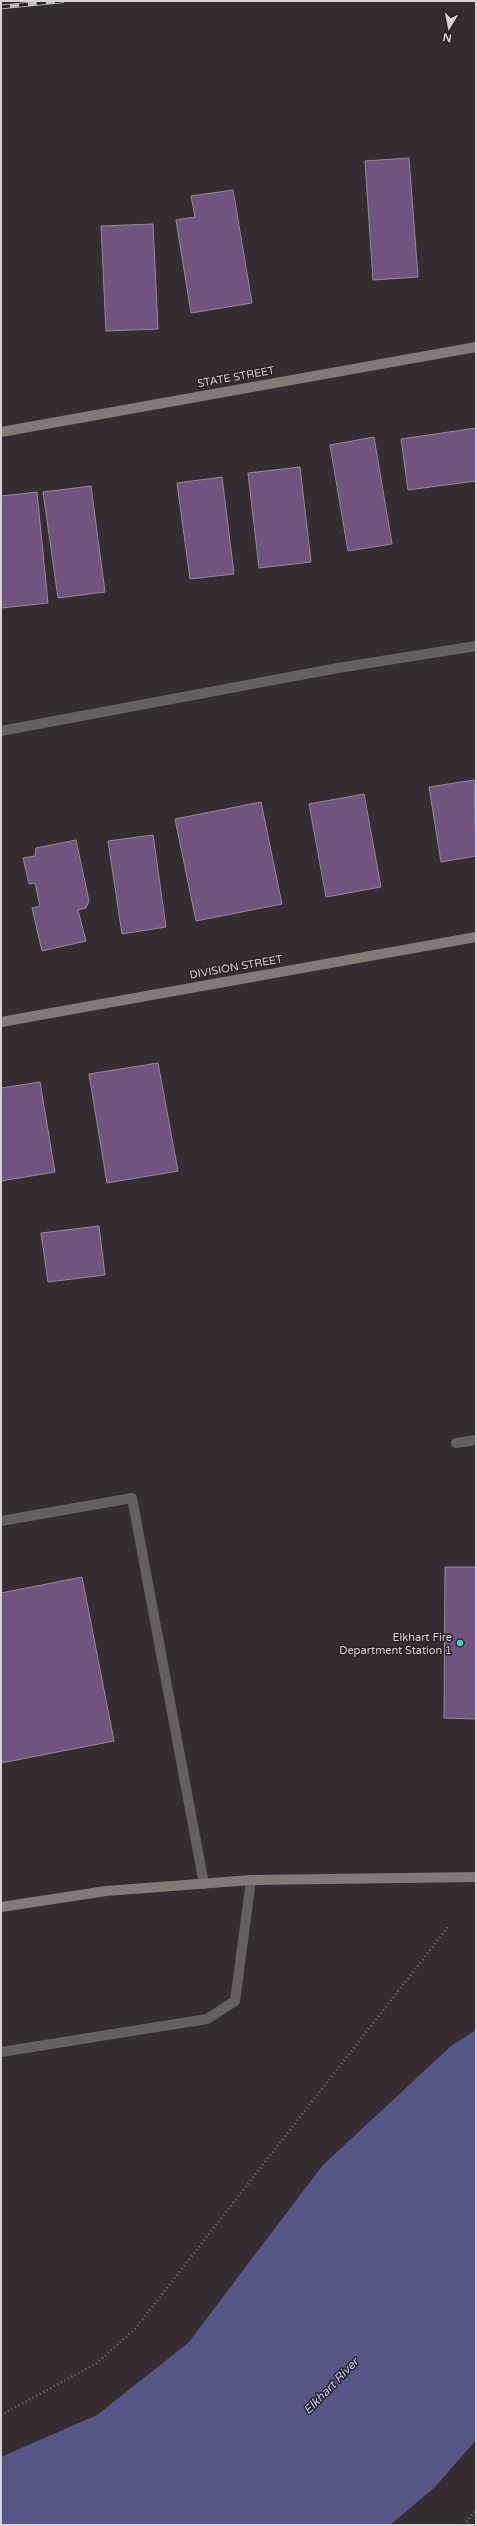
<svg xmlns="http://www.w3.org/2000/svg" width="477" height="2526" viewBox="0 0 477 2526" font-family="'Varela Round',sans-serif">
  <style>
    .water { fill: #575787 }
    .building { fill: #70537e; stroke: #928b96 }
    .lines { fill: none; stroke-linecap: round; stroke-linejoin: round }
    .path { stroke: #766d72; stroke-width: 2.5; stroke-dasharray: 1 3; stroke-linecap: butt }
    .lane { stroke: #655f5f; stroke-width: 10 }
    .secondary { stroke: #837979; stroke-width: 10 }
    .rail-casing { stroke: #c2bbbf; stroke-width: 4.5 }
    .rail { stroke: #2c2227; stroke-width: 3; stroke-dasharray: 9; stroke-linecap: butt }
    .poi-dot { fill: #54cdc7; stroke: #2c2227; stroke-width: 1.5 }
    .labels { text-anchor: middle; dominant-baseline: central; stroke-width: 3; stroke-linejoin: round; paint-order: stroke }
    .street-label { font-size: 11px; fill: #d8d1d5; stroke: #2c2227 }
    .poi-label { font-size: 11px; fill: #d8d1d5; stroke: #2c2227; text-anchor: end }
    .water-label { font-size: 12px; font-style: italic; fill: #c0c1fe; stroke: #2c2227 }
  </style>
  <rect width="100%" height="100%" fill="#362c31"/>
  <path class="water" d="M476 2030V2440L435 2487 390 2525H1V2457L97 2415 188 2343 323 2165 451 2046Z"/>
  <path class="building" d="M409 158 418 277 373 280 365 161Z
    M233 190 252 303 191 313 176 220 195 217 191 196Z
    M153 224 158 329 106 331 101 226Z
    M476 428V481L408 490 401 439Z
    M374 437 392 544 348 551 330 445Z
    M300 467 311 562 259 568 248 473Z
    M222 477 234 574 190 579 177 483Z
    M91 486 105 592 58 598 43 492Z
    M37 492 48 603 1 608V496Z
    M474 780 476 856 441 862 429 787Z
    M364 794 381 887 326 897 309 804Z
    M261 802 282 904 196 921 175 819Z
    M153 835 166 927 122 934 108 841Z
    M76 840 89 901 86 908 78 910 86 941 42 951 32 908 40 906 35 883 29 884 23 858 35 856 36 848Z
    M158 1063 178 1171 107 1183 89 1074Z
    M40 1082 55 1172 1 1181V1088Z
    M99 1226 105 1275 48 1282 41 1233Z
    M445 1567H476V1719L444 1718Z
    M82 1577 114 1741 1 1763V1593Z"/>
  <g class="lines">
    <path class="path" d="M1 2415 97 2363 135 2329 448 1927
      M464 2525 476 2510"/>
    <path class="lane" d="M1 731 338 668 476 646
      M456 1443 476 1440
      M1 1521 132 1498 204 1884
      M1 2052 207 2019 235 2001 251 1880"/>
    <path class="secondary" d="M1 432 476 347
      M1 1022 476 937
      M1 1907 106 1891 251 1880 476 1877"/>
    <defs>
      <path id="rail" d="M1 7 62 1"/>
    </defs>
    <use href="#rail" class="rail-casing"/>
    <use href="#rail" class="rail"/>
  </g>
  <circle class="poi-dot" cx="460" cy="1643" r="4"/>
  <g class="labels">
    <g class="street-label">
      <text transform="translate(236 377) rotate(-10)">STATE STREET</text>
      <text transform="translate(236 967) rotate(-10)">DIVISION STREET</text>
    </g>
    <g class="poi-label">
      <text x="452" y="1637">Elkhart Fire<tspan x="452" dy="13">Department Station 1</tspan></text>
    </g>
    <g class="water-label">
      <text transform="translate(331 2386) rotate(-46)">Elkhart River</text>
    </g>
  </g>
  <rect width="477" height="2526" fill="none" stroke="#d8d1d5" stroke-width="4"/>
  <g transform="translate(449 28) rotate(190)" stroke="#2c2227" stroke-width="3" paint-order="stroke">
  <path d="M0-3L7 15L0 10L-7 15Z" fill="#d8d1d5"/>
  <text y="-6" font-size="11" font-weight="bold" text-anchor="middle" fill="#d8d1d5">N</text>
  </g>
</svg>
